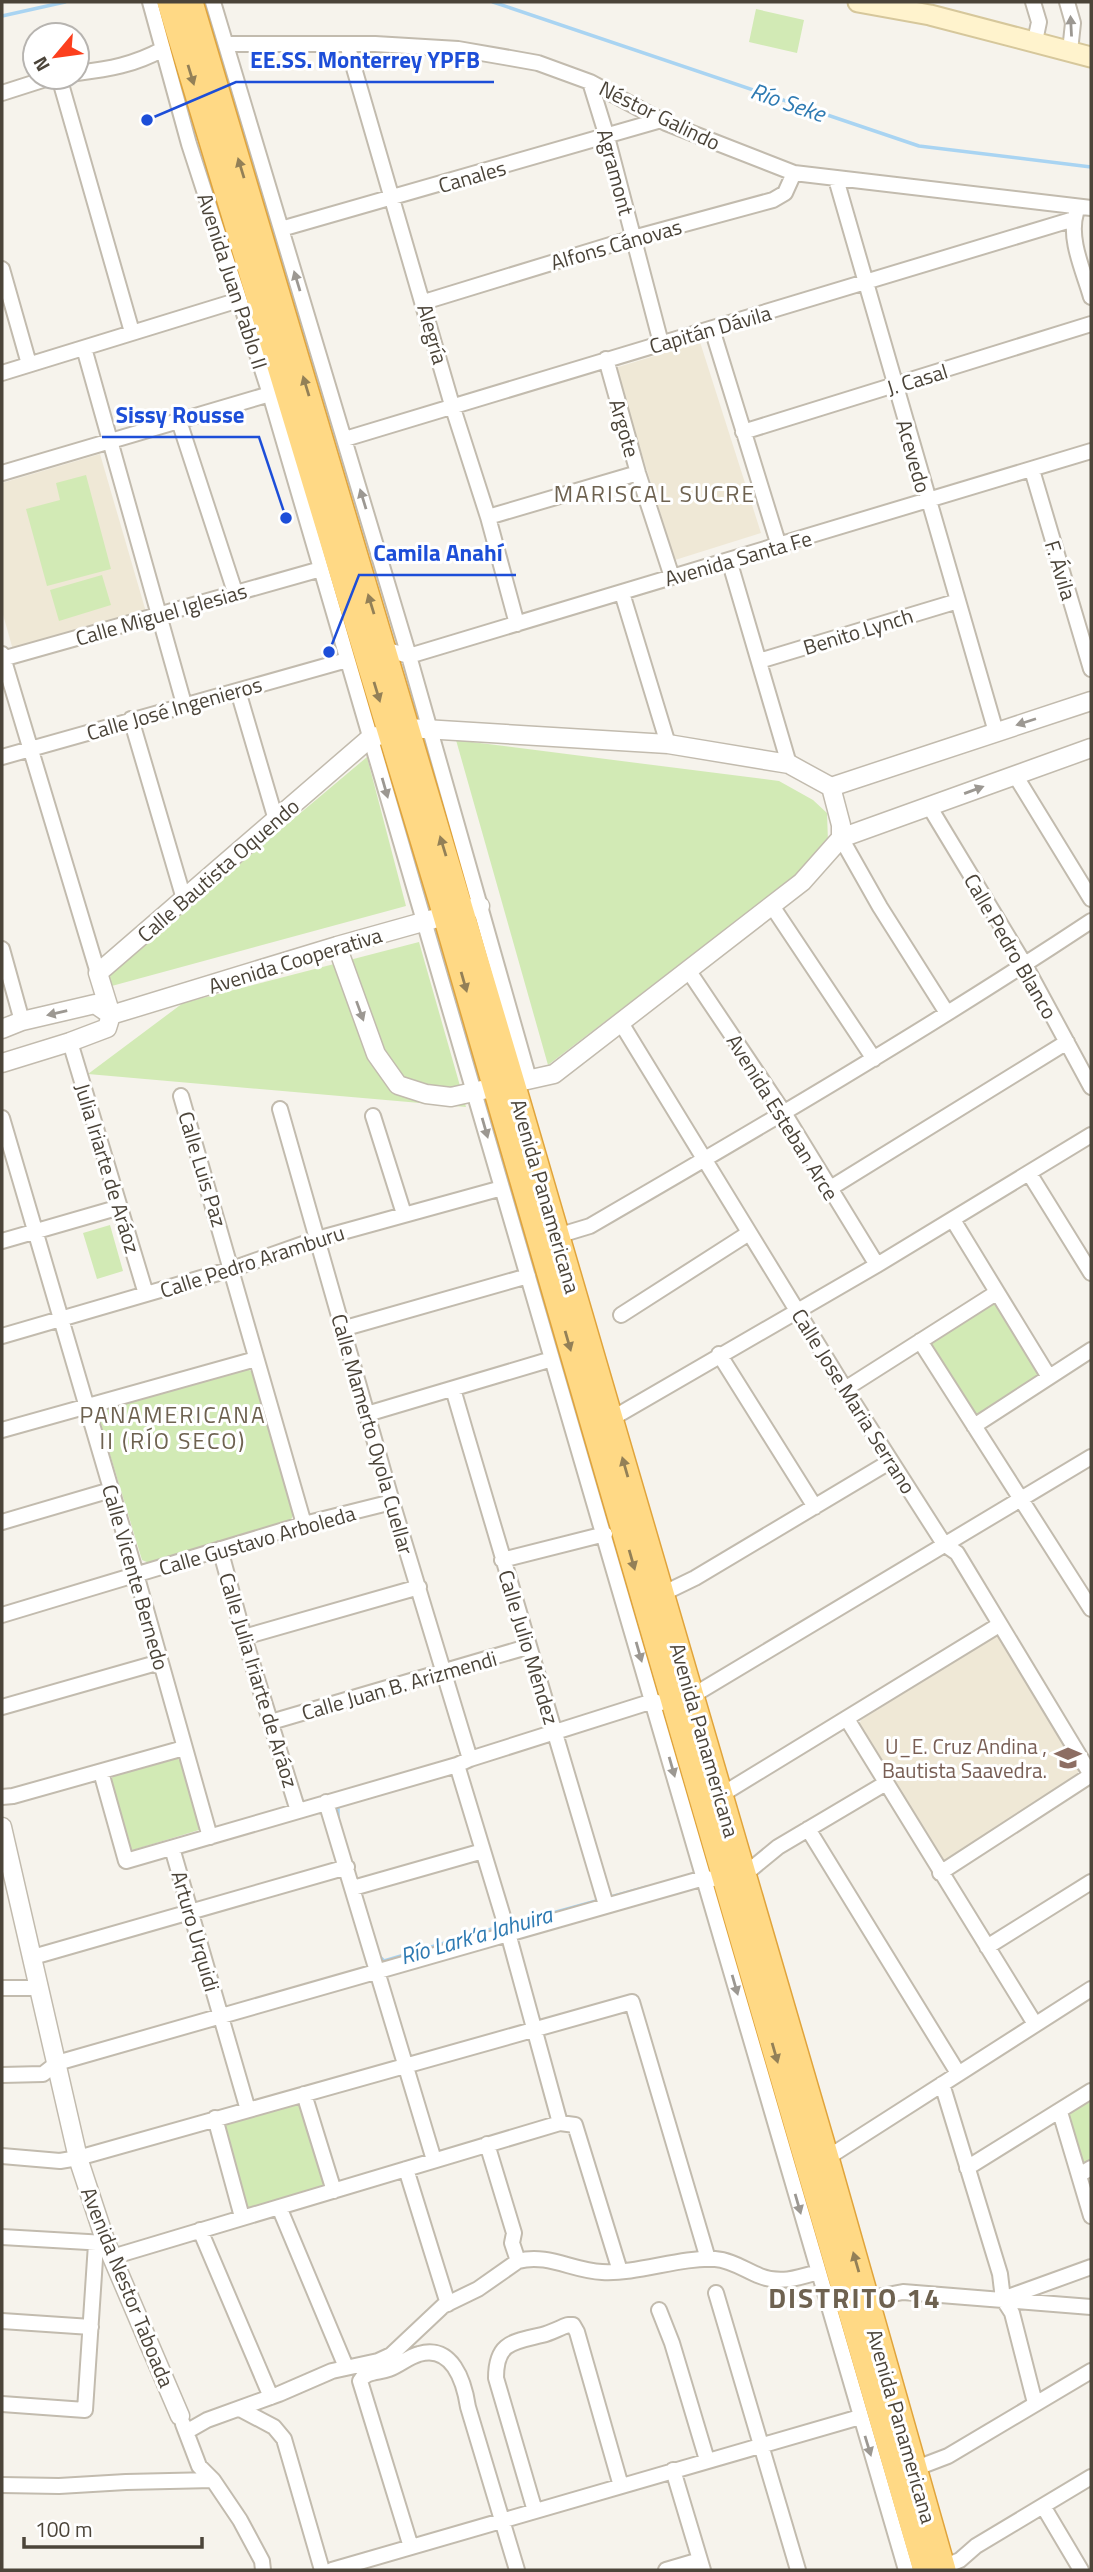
<svg xmlns="http://www.w3.org/2000/svg" width="1093" height="2572" viewBox="0 0 1093 2572" font-family="'Titillium Web',sans-serif">
  <style>
    .education { fill: #efe8d6 }
    .green { fill: #d2eab5 }
    .lines { fill: none; stroke-linecap: round; stroke-linejoin: round }
    .stream { stroke: #a9d4f2; stroke-width: 3.5 }
    .minor-casing { stroke: #c2bbae; stroke-width: 18 }
    .tertiary-casing { stroke: #c2bbae; stroke-width: 21 }
    .secondary-casing { stroke: #d6c79b; stroke-width: 23 }
    .trunk-casing { stroke: #e0a43c; stroke-width: 26 }
    .minor { stroke: #fff; stroke-width: 14 }
    .tertiary { stroke: #fff; stroke-width: 18 }
    .secondary { stroke: #fff3cd; stroke-width: 19 }
    .trunk { stroke: #ffd985; stroke-width: 23 }
    .oneway { fill: #9c9892 }
    .oneway2 { fill: #938057 }
    .labels { text-anchor: middle; dominant-baseline: central; stroke-width: 6; stroke-linejoin: round; paint-order: stroke }
    .street-label { font-size: 21px; fill: #4b4439; stroke: #fff }
    .education-label { font-size: 21px; fill: #785e54; stroke: #fff; text-anchor: end }
    .water-label { font-size: 23px; font-style: italic; fill: #2e7ab2; stroke: #fff }
    .neighbourhood-label { font-size: 23px; letter-spacing: 2px; fill: #6e6250; stroke: #fff }
    .district-label { font-size: 28px; font-weight: bold; letter-spacing: 2px; fill: #6e6250; stroke: #fff }
    .leader { fill: none; stroke: #1d4ed8; stroke-width: 2.5 }
    .callout-dot { fill: #1d4ed8; stroke: #fff; stroke-width: 2.5 }
    .callout-label { font-size: 23px; text-anchor: middle; font-weight: bold; fill: #1d4ed8; stroke: #fff; stroke-width: 6; stroke-linejoin: round; paint-order: stroke }
  </style>
  <rect width="100%" height="100%" fill="#f6f3ec"/>
  <path class="education" d="M700 342 761 533 675 560 615 368Z
    M100 454 146 612 13 650 2 611V483Z
    M997 1634 1078 1768V1777L947 1861 942 1860 859 1725 861 1720Z"/>
  <path class="green" d="M756 9 804 20 797 53 749 42Z
    M86 475 111 569 47 586 26 509 60 500 56 483Z
    M102 575 111 605 59 621 50 590Z
    M456 740 779 781 813 800 827 813 828 842 802 871 548 1065Z
    M367 757 406 906 108 987 111 972Z
    M419 942 466 1107 88 1074 183 1003Z
    M110 1225 123 1271 97 1279 83 1233Z
    M993 1301 1042 1376 977 1420 927 1345Z
    M247 1368 253 1373 294 1513 290 1522 149 1563 142 1560 99 1418 102 1411Z
    M176 1758 180 1760 200 1827 199 1830 133 1850 129 1848 110 1782 113 1776Z
    M1091 2097V2162L1081 2166 1066 2114Z
    M300 2102 326 2183 323 2186 249 2209 244 2206 223 2122Z"/>
  <g class="lines">
    <path class="stream" d="M493 2 919 146 1091 167
      M2 16 65 2
      M333 1809H338V1821
      M607 1898 647 1887
      M509 1925 600 1900
      M380 1957 384 1961 502 1926"/>
    <defs>
      <path id="minor" d="M150 2 189 144 270 394 906 2570
        M213 2 409 656 529 1079
        M1033 2 1039 22 1035 41
        M1067 2 1073 23 1070 51
        M227 44H375L458 49 510 58 538 63 590 82 666 123 794 173 1091 208
        M347 44 452 405 488 517 517 624
        M77 73C109 69 134 65 163 49
        M59 77 132 332
        M590 82 607 137 661 343
        M2 93 52 77
        M836 179 996 732
        M1076 213C1068 239 1084 272 1091 297
        M281 229 661 120
        M2 269 29 364
        M424 302 633 238 773 200 785 193 794 173
        M712 329 779 546
        M84 348 184 704
        M606 359 638 473 672 577
        M2 373 239 300
        M179 421 235 592
        M743 432 1091 324
        M345 439 1074 219
        M1032 470 1091 669
        M2 473 270 394
        M488 517 638 473
        M729 560 789 764
        M622 593 668 744
        M384 649 409 656 1091 451
        M2 654 98 973
        M2 659 321 569
        M759 661 958 601
        M238 691 276 820
        M131 719 184 899
        M2 757 347 660
        M1015 775 1091 899
        M929 806 1025 965 1091 1087
        M841 838 880 907 947 1013
        M772 906 874 1059
        M2 949 22 1021
        M688 970 784 1113 877 1265
        M621 1023 845 1389 944 1544 957 1553 1091 1775
        M70 1042 146 1294
        M181 1096 304 1524
        M280 1109 392 1502 470 1759
        M373 1116 404 1214
        M2 1118 136 1574 210 1837
        M1029 1173 1091 1273
        M829 1189 1067 1042
        M953 1220 1049 1377
        M557 1236 590 1226C759 1128 928 1029 1091 921
        M2 1241 120 1207
        M621 1315 749 1233
        M342 1329 528 1276
        M2 1336 232 1269 317 1239 502 1188
        M920 1341 1091 1609
        M719 1354 815 1507
        M453 1389C503 1561 556 1732 606 1905
        M845 1389 996 1293
        M367 1414 552 1359
        M611 1419 877 1265 1091 1135
        M974 1426 1091 1350
        M2 1430 256 1359
        M2 1522 111 1490
        M220 1549 244 1637 298 1811
        M502 1560 605 1534
        M662 1594 695 1578 891 1461
        M2 1615 304 1524 392 1502
        M244 1637 419 1587
        M687 1699 1091 1457
        M2 1707 160 1662
        M847 1719 1035 2024
        M271 1722 527 1647
        M457 1765 508 1933 560 2123
        M101 1772 126 1861 457 1765 470 1759 653 1701 661 1703
        M721 1795 999 1625
        M2 1797 13 1796 184 1748
        M326 1802 434 2160
        M808 1829 958 2073
        M172 1848 248 2110
        M940 1873 1091 1775
        M740 1877 744 1875 778 1847 886 1783
        M353 1888 483 1851
        M987 1947 1091 1882
        M33 1957 347 1867
        M2 1988H40
        M2 2075 43 2074 57 2063 704 1878 713 1879
        M942 2084 1000 2274 1003 2299 1012 2313 1035 2403
        M304 2094 334 2191
        M1060 2112 1091 2216
        M215 2118 242 2217
        M487 2144 514 2233 512 2243 518 2261
        M2 2156 60 2161 78 2158 632 2002 708 2259
        M827 2158 1091 1989
        M967 2168 1091 2091
        M406 2169 448 2304
        M1079 2175 1091 2168
        M279 2207 346 2367
        M200 2230 271 2397
        M2 2237 105 2243
        M112 2257 560 2123 575 2125 620 2271
        M716 2293 798 2570
        M1008 2297 1091 2267
        M867 2299 903 2292 1091 2307
        M659 2310 672 2343 707 2460
        M2 2321 91 2327
        M2 2404 85 2410 96 2244
        M240 2409 274 2427 284 2439 322 2570
        M183 2424 199 2466 213 2480 240 2520 262 2561 263 2570
        M186 2432 207 2420 279 2394 332 2371 378 2361 391 2355 443 2306 478 2289 518 2261C548 2253 573 2271 602 2272 638 2274 680 2257 715 2259 731 2260 745 2270 760 2276 780 2284 798 2278 818 2272
        M914 2469 948 2456 1091 2371
        M673 2470 703 2570
        M2 2485 59 2486 126 2482 213 2480
        M1043 2506 1081 2570
        M535 2511 496 2378C496 2342 513 2342 542 2335 551 2333 559 2328 568 2325H573L577 2332 621 2486
        M411 2547 360 2381C366 2371 378 2373 389 2369 400 2365 408 2357 419 2354 452 2344 464 2381 468 2407L517 2570
        M943 2567 960 2560 976 2546 1091 2477
        M332 2570 860 2417
        M666 2570 700 2560"/>
      <path id="tertiary" d="M831 787 1091 701
        M337 946 376 1054 398 1085 426 1094 451 1097 554 1074 802 882 841 838 1091 748
        M111 1015 98 973 370 738 408 728 668 744 789 764 831 787 841 825V838
        M111 1015 337 946 480 906
        M2 1029 22 1021 95 1004 111 1015
        M2 1063 70 1042 107 1028 111 1015
        M2 1827 78 2158 106 2243 180 2416"/>
      <path id="secondary" d="M858 2 930 15 1091 57"/>
      <path id="trunk" d="M169 2 445 916 925 2570
        M191 2 513 1083 827 2158 944 2570"/>
    </defs>
    <use href="#minor" class="minor-casing"/>
    <use href="#tertiary" class="tertiary-casing"/>
    <use href="#secondary" class="secondary-casing"/>
    <use href="#trunk" class="trunk-casing"/>
    <use href="#minor" class="minor"/>
    <use href="#tertiary" class="tertiary"/>
    <use href="#secondary" class="secondary"/>
    <use href="#trunk" class="trunk"/>
  </g>
  <defs><path id="oneway-solid" d="M-6-.8H1V-3.2L6.5 0L1 3.2V.8H-6Z" transform="scale(1.75)"/></defs>
  <g class="oneway">
    <use href="#oneway-solid" transform="translate(1071 26) rotate(-93)"/>
    <use href="#oneway-solid" transform="translate(297 281) rotate(-107)"/>
    <use href="#oneway-solid" transform="translate(363 499) rotate(-107)"/>
    <use href="#oneway-solid" transform="translate(1026 722) rotate(162)"/>
    <use href="#oneway-solid" transform="translate(385 788) rotate(74)"/>
    <use href="#oneway-solid" transform="translate(974 790) rotate(-20)"/>
    <use href="#oneway-solid" transform="translate(360 1011) rotate(70)"/>
    <use href="#oneway-solid" transform="translate(57 1013) rotate(167)"/>
    <use href="#oneway-solid" transform="translate(485 1128) rotate(74)"/>
    <use href="#oneway-solid" transform="translate(639 1652) rotate(74)"/>
    <use href="#oneway-solid" transform="translate(672 1767) rotate(74)"/>
    <use href="#oneway-solid" transform="translate(735 1985) rotate(74)"/>
    <use href="#oneway-solid" transform="translate(798 2204) rotate(74)"/>
    <use href="#oneway-solid" transform="translate(868 2446) rotate(73)"/>
  </g>
  <g class="oneway2">
    <use href="#oneway-solid" transform="translate(191 75) rotate(73)"/>
    <use href="#oneway-solid" transform="translate(241 168) rotate(-107)"/>
    <use href="#oneway-solid" transform="translate(306 386) rotate(-107)"/>
    <use href="#oneway-solid" transform="translate(371 604) rotate(-107)"/>
    <use href="#oneway-solid" transform="translate(377 692) rotate(73)"/>
    <use href="#oneway-solid" transform="translate(443 846) rotate(-107)"/>
    <use href="#oneway-solid" transform="translate(464 982) rotate(74)"/>
    <use href="#oneway-solid" transform="translate(568 1341) rotate(74)"/>
    <use href="#oneway-solid" transform="translate(625 1467) rotate(-106)"/>
    <use href="#oneway-solid" transform="translate(632 1560) rotate(74)"/>
    <use href="#oneway-solid" transform="translate(775 2053) rotate(74)"/>
    <use href="#oneway-solid" transform="translate(856 2262) rotate(-106)"/>
  </g>
  <defs>
    <symbol id="school-bare" viewBox="-9 -9 18 18"><path d="M0-5L7-2L0 1L-7-2ZM-4 1L0 2.5L4 1V4Q0 6-4 4Z" fill="#8d6e63" stroke="#fff" stroke-width="2.5" paint-order="stroke"/></symbol>
  </defs>
  <g fill-rule="evenodd">
    <use href="#school-bare" x="1049" y="1739" width="38" height="38"/>
  </g>
  <g class="labels">
    <g class="street-label">
      <text transform="translate(660 115) rotate(26)">Néstor Galindo</text>
      <text transform="translate(616 172) rotate(75)">Agramont</text>
      <text transform="translate(472 176) rotate(-16)">Canales</text>
      <text transform="translate(616 244) rotate(-16)">Alfons Cánovas</text>
      <text transform="translate(233 281) rotate(72)">Avenida Juan Pablo II</text>
      <text transform="translate(710 329) rotate(-16)">Capitán Dávila</text>
      <text transform="translate(433 334) rotate(74)">Alegría</text>
      <text transform="translate(917 379) rotate(-17)">J. Casal</text>
      <text transform="translate(625 428) rotate(74)">Argote</text>
      <text transform="translate(914 456) rotate(74)">Acevedo</text>
      <text transform="translate(738 558) rotate(-16)">Avenida Santa Fe</text>
      <text transform="translate(1061 570) rotate(73)">F. Ávila</text>
      <text transform="translate(161 614) rotate(-16)">Calle Miguel Iglesias</text>
      <text transform="translate(858 631) rotate(-17)">Benito Lynch</text>
      <text transform="translate(174 708) rotate(-16)">Calle José Ingenieros</text>
      <text transform="translate(218 870) rotate(-41)">Calle Bautista Oquendo</text>
      <text transform="translate(1011 946) rotate(60)">Calle Pedro Blanco</text>
      <text transform="translate(295 960) rotate(-17)">Avenida Cooperativa</text>
      <text transform="translate(783 1117) rotate(58)">Avenida Esteban Arce</text>
      <text transform="translate(108 1168) rotate(73)">Julia Iriarte de Aráoz</text>
      <text transform="translate(203 1169) rotate(73)">Calle Luis Paz</text>
      <text transform="translate(546 1196) rotate(74)">Avenida Panamericana</text>
      <text transform="translate(252 1261) rotate(-18)">Calle Pedro Aramburu</text>
      <text transform="translate(854 1401) rotate(58)">Calle Jose Maria Serrano</text>
      <text transform="translate(373 1434) rotate(74)">Calle Mamerto Oyola Cuellar</text>
      <text transform="translate(257 1540) rotate(-16)">Calle Gustavo Arboleda</text>
      <text transform="translate(136 1577) rotate(74)">Calle Vicente Bernedo</text>
      <text transform="translate(529 1647) rotate(73)">Calle Julio Méndez</text>
      <text transform="translate(259 1680) rotate(73)">Calle Julia Iriarte de Aráoz</text>
      <text transform="translate(399 1685) rotate(-16)">Calle Juan B. Arizmendi</text>
      <text transform="translate(705 1740) rotate(74)">Avenida Panamericana</text>
      <text transform="translate(196 1931) rotate(74)">Arturo Urquidi</text>
      <text transform="translate(128 2287) rotate(68)">Avenida Nestor Taboada</text>
      <text transform="translate(902 2426) rotate(74)">Avenida Panamericana</text>
    </g>
    <g class="education-label">
      <text x="1047" y="1746">U_E. Cruz Andina ,<tspan x="1047" dy="24">Bautista Saavedra.</tspan></text>
    </g>
    <g class="water-label">
      <text transform="translate(788 102) rotate(19)">Río Seke</text>
      <text transform="translate(476 1935) rotate(-16)">Río Lark’a Jahuira</text>
    </g>
    <g class="neighbourhood-label">
      <text x="655" y="493">MARISCAL SUCRE</text>
      <text x="173" y="1414">PANAMERICANA<tspan x="173" dy="26">II (RÍO SECO)</tspan></text>
    </g>
    <g class="district-label">
      <text x="855" y="2297">DISTRITO 14</text>
    </g>
  </g>
  <path class="leader" d="M147 120L236 82H494M286 518L259 437H102M329 652L359 575H516"/>
  <g class="callout-dot">
    <circle cx="147" cy="120" r="7"/>
    <circle cx="286" cy="518" r="7"/>
    <circle cx="329" cy="652" r="7"/>
  </g>
  <g class="callout-label">
    <text x="365" y="68">EE.SS. Monterrey YPFB</text>
    <text x="180" y="423">Sissy Rousse</text>
    <text x="438" y="561">Camila Anahí</text>
  </g>
  <rect width="1093" height="2572" fill="none" stroke="#4b4439" stroke-width="7"/>
  <g transform="translate(56 56) rotate(241)"><circle r="33" fill="#ffffff" stroke="#b7b4b0" stroke-width="2"/>
  <path d="M0-5L12 26L0 18L-12 26Z" fill="#fc3f1d"/>
  <text y="-10" font-size="19" font-weight="bold" text-anchor="middle" fill="#4b4439">N</text>
  </g>
  <path d="M24 2537v10h178v-10" fill="none" stroke="#4b4439" stroke-width="3.5"/>
  <text x="35" y="2537" font-size="21" fill="#4b4439" stroke="#ffffff" stroke-width="5" paint-order="stroke">100 m</text>
</svg>
